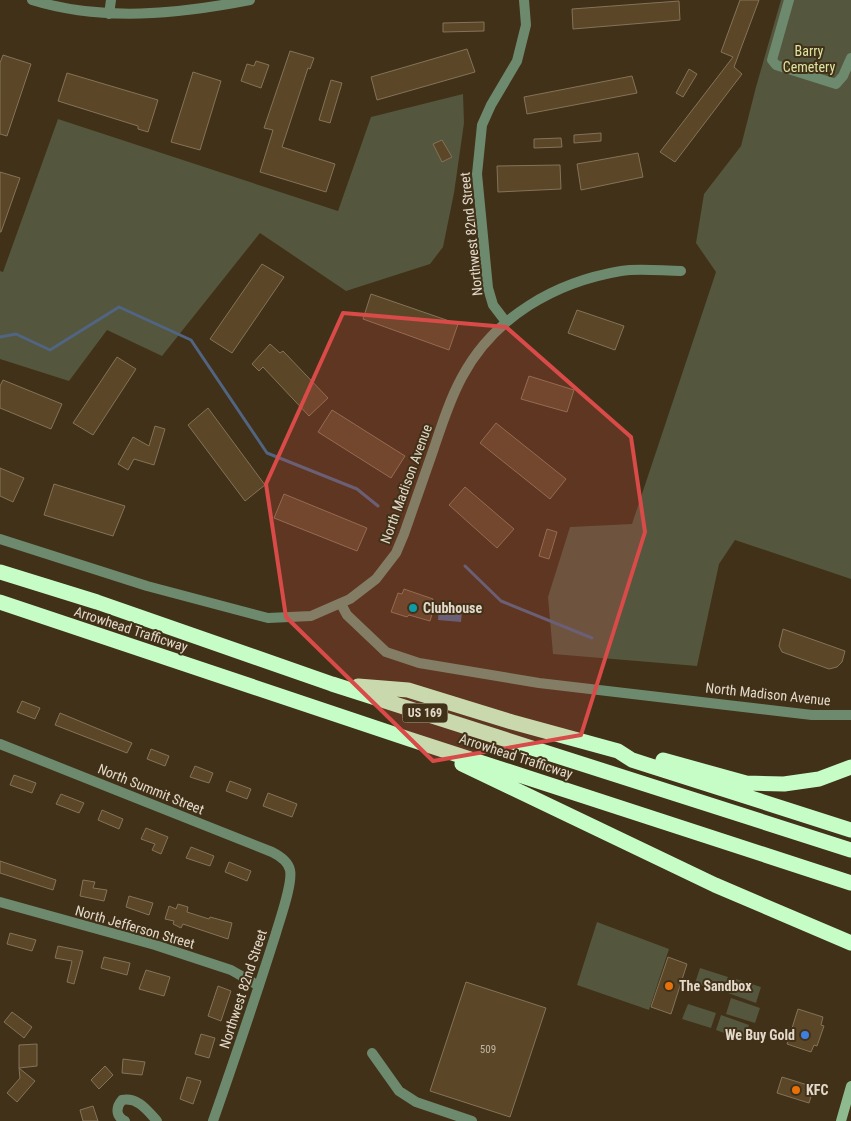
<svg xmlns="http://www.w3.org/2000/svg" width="851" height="1121" viewBox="0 0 851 1121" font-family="'Roboto Condensed',sans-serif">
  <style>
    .green { fill: #54563e }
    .water { fill: #516583 }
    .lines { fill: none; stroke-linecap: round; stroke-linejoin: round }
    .stream { stroke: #516583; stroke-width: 3 }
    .building { fill: #5b4627; stroke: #857358 }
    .minor { stroke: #6e8a6e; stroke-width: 10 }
    .secondary { stroke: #8dba8f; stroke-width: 10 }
    .motorway { stroke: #c6fdc7; stroke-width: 15 }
    .marked { fill: #d94b48; fill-opacity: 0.2; stroke: #d94b48; stroke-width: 4; stroke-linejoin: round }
    .culture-dot { fill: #0f9aa8; stroke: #413118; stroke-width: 2 }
    .food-dot { fill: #e8710a; stroke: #413118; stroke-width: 2 }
    .shop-dot { fill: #3f7fe0; stroke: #413118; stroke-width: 2 }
    .labels { text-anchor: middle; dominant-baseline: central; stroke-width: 4; stroke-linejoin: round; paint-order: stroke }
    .number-label { font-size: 11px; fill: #c1b4a1 }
    .shield { fill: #413118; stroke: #b2a795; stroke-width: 1 }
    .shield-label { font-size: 12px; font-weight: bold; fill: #e3d9ca }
    .park-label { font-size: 14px; fill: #dde4a3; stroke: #413118 }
    .street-label { font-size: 14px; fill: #e3d9ca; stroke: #413118 }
    .poi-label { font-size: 14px; font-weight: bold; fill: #e3d9ca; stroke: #413118; text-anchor: start }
  </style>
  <rect width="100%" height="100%" fill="#413118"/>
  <path class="green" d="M781 0H851V579L735 540 719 564 697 666 553 654 548 597 570 527 632 524 716 272 696 243 704 194 741 146 756 87Z
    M463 94 464 123 454 193 443 247 430 264 346 291 260 233 162 356 107 330 69 381 0 359V271L3 272 58 119 338 211 371 117Z
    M597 922 669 949 649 1010 577 985Z
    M700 968 728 977 723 993 695 983Z
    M733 978 761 987 756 1003 728 993Z
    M731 998 760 1008 755 1023 726 1014Z
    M688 1004 716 1013 711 1028 682 1019Z
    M721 1015 749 1025 744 1040 716 1030Z"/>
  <path class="water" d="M439 608 462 610 461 622 438 620Z"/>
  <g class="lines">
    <path class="stream" d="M0 337 16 334 50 350 119 307 191 340 267 453 357 489 378 506
      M465 566 501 601 592 638"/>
  </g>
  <path class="building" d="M740 0H759L734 67 742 74 675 162 660 152 733 57 721 52Z
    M679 1 680 20 573 29 572 9Z
    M484 22V31L443 32V23Z
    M467 49 475 72 377 100 371 77Z
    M290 51 314 58 310 69 308 68 282 147 335 164 326 192 260 172 273 130 264 128Z
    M3 55 31 64 7 136 0 134V63Z
    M256 61 269 65 261 88 241 81 247 64 254 66Z
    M689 69 697 74 683 97 676 93Z
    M193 72 221 81 200 150 171 142Z
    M67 73 158 100 148 132 138 129V126L58 101Z
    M632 76 637 93 527 114 524 97Z
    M331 80 342 83 330 123 319 120Z
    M601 133V141L574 143V135Z
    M561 138 562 147 534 148V139Z
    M442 140 452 157 442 162 433 144Z
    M638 153 643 177 581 190 577 164Z
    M560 165 561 189 498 192 497 166Z
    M0 172 20 178 1 232H0Z
    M262 264 284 277 232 353 210 339Z
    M371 294 458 324 449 350 363 319Z
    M577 310 624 326 615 350 568 333Z
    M270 344 280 353 283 351 328 398 309 416 263 367 259 371 252 364Z
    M117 357 136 369 93 435 73 423Z
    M529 376 574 390 567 412 521 399Z
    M3 380 62 404 51 429 0 408V386Z
    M208 408 265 485 245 501 188 425Z
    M332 410 405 456 391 478 318 432Z
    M496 423 566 479 550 499 480 443Z
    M155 426 165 429 154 465 134 459 128 470 118 464 133 437 149 446Z
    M0 468 24 478 13 502 0 496Z
    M54 484 125 506 113 536 44 515Z
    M465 487 514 529 497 548 449 505Z
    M284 494 367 528 357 551 274 518Z
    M547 529 557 532 549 559 539 556Z
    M404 589 433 599 432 603 435 604 430 621 409 615 407 617 391 612 398 593 402 594Z
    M783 629 845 651 842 662 837 667 829 669 782 652 779 646Z
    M22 701 40 708 35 719 17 712Z
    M60 713 132 743 127 753 55 725Z
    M151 749 169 756 165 766 147 759Z
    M195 766 213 773 209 783 190 777Z
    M14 775 36 783 32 793 10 785Z
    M230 781 251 789 247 799 226 791Z
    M268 793 297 804 292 817 263 806Z
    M61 794 84 803 79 813 56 804Z
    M102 810 123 819 119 829 98 820Z
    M146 828 168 837 161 854 152 850 155 844 141 839Z
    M191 847 214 856 210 866 186 858Z
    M0 861 56 880 53 890 0 873Z
    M229 862 251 871 247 881 225 872Z
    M83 880 95 882 93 888 107 890 104 901 80 896Z
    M129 896 153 903 149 915 126 907Z
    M178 904 188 907 187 912 209 919 210 917 232 923 228 939 183 924 181 928 173 924 174 921 165 919 169 906 176 909Z
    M10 933 36 940 32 951 7 944Z
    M58 946 83 951 74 984 67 982 72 961 55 958Z
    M104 957 130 963 127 975 101 968Z
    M668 957 687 964 671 1014 651 1007Z
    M146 970 170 977 164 996 139 989Z
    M466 982 546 1008 510 1117 430 1091Z
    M218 986 231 991 221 1021 208 1016Z
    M798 1009 823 1017 821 1025 824 1026 817 1046 814 1045 811 1052 787 1044Z
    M12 1012 32 1027 24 1038 4 1022Z
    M201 1034 215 1038 209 1058 195 1054Z
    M37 1044V1066L19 1068V1045Z
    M123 1059 145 1062 142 1075 122 1073Z
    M105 1066 113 1075 99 1089 91 1080Z
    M19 1068 35 1081 17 1102 7 1093 20 1078Z
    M187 1077 201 1081 193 1104 180 1099Z
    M782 1077 814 1087 809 1103 777 1093Z
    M93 1106 98 1121H83L80 1110Z"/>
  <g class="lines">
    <path class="minor" d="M32 0C103 22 178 14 250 0
      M789 0 772 60 776 65 836 84 843 76 851 58
      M109 14 111 0
      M506 322 493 305 488 288 477 174 482 125 491 105 517 61 526 25 524 0
      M0 539 147 586 268 618 311 616 350 599 376 579 396 553 404 534C414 505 424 477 434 448 442 424 450 399 462 377 494 317 555 282 621 271 639 268 663 271 681 271
      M341 604 347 615 386 652 419 663 539 683 812 715H851
      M0 744 272 852C280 856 288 861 290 870 293 883 280 919 276 933 256 996 235 1058 213 1121
      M0 902 155 945 231 970 259 986
      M372 1053 399 1091 416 1102 472 1121
      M125 1121C115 1116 116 1107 122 1100 138 1097 147 1110 157 1121"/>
    <path class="secondary" d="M841 1121 851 1086"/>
    <path class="motorway" d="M0 572 97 602 332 684 851 850
      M0 602 409 739 851 883
      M358 686 408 690 512 722 618 751 632 760 851 830
      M663 760 746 783 784 784 819 779 851 767
      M462 764 715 885 851 943"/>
  </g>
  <path class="marked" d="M343 313 506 327 631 437 645 532 581 735 433 761 286 617 266 484Z"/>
  <circle class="culture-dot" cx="413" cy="608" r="5"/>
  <g class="food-dot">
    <circle cx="669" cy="986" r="5"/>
    <circle cx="796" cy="1090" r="5"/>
  </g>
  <circle class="shop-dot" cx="805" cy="1035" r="5"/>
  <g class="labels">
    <g class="number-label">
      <text x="488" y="1049">509</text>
    </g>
    <rect class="shield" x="402.5" y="703.5" width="45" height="19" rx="4"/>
    <g class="shield-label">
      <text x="425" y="713">US 169</text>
    </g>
    <g class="park-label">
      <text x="809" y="51">Barry<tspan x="809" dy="16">Cemetery</tspan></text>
    </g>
    <g class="street-label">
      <text transform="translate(471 234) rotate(-96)">Northwest 82nd Street</text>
      <text transform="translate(406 484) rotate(-70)">North Madison Avenue</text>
      <text transform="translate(131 629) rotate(18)">Arrowhead Trafficway</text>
      <text transform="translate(768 694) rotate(6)">North Madison Avenue</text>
      <text transform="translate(516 756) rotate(18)">Arrowhead Trafficway</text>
      <text transform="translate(151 789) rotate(22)">North Summit Street</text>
      <text transform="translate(135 927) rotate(16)">North Jefferson Street</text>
      <text transform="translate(243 989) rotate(-72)">Northwest 82nd Street</text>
    </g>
    <g class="poi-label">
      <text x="423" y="608">Clubhouse</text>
      <text x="679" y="986">The Sandbox</text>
      <text x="795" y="1035" text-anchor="end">We Buy Gold</text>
      <text x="806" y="1090">KFC</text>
    </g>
  </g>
</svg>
